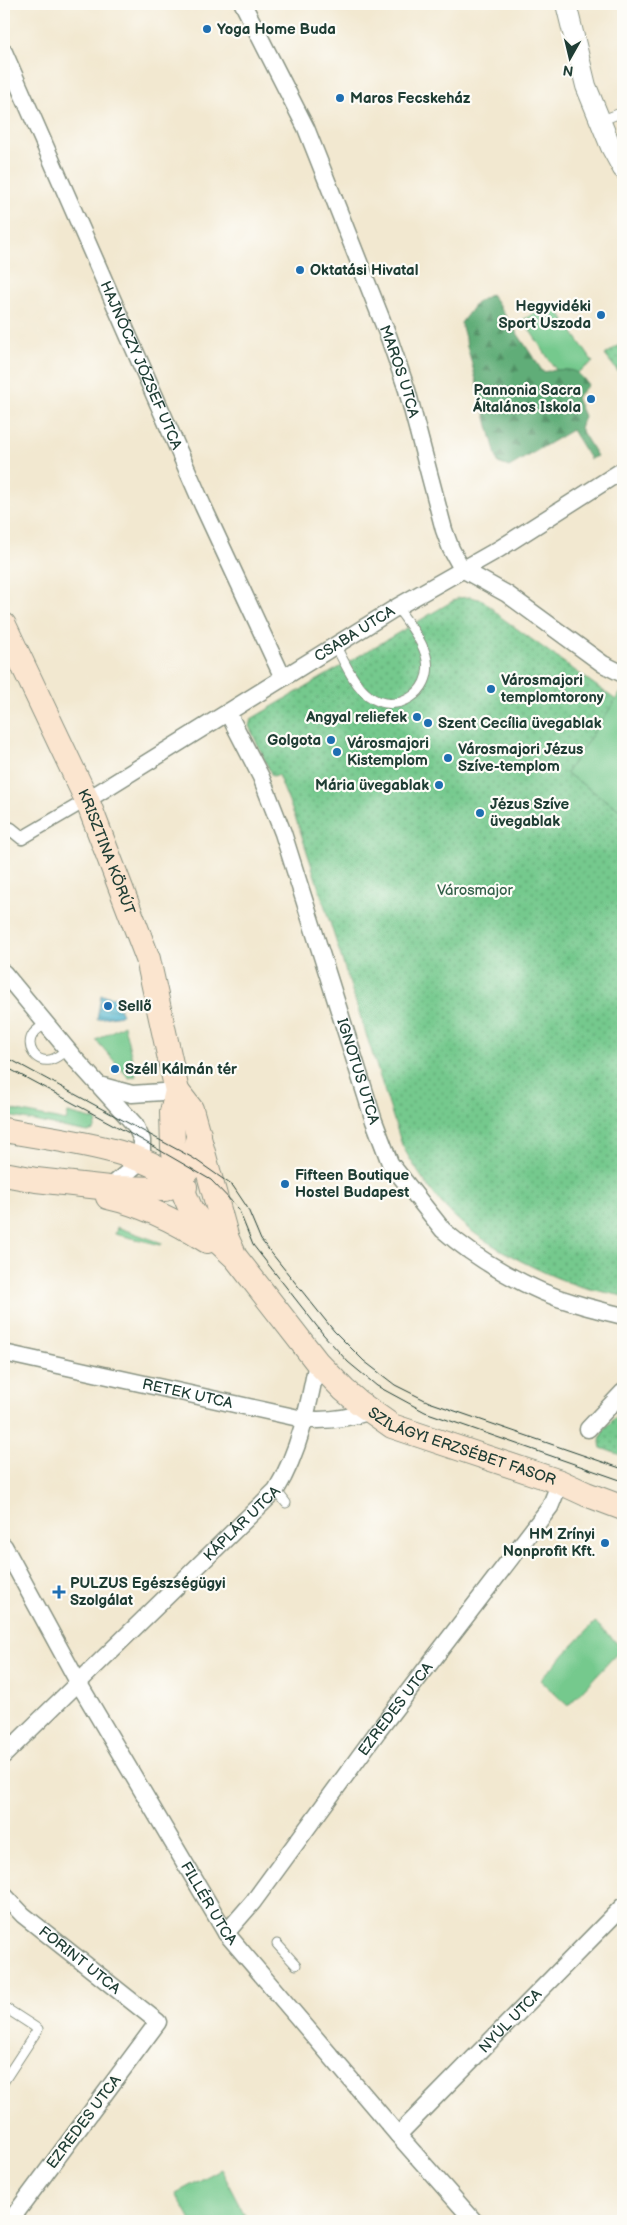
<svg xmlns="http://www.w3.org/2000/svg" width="627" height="2225" viewBox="0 0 627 2225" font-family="'Balsamiq Sans',sans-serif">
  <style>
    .green { fill: #75c98d; stroke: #4a8360 }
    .forest { fill: url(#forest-firs); stroke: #407556 }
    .park { fill: url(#park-dots); stroke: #4a8360 }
    .water { fill: url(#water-rules); stroke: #377880 }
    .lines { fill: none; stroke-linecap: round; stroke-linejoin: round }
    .service-casing { stroke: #889282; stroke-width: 11 }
    .pedestrian-casing { stroke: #889282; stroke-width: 15 }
    .minor-casing { stroke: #889282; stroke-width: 19 }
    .tertiary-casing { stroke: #889282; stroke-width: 22 }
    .secondary-casing { stroke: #889282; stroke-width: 26 }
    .service { stroke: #fff; stroke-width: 9 }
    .pedestrian { stroke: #fff; stroke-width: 12 }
    .minor { stroke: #fff; stroke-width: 16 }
    .tertiary { stroke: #fff; stroke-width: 20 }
    .secondary { stroke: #fbe5cf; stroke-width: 24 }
    .tram { stroke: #1f3d34; stroke-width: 1 }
    .poi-dot { fill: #1f6fb2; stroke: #fdfcf7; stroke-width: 2 }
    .labels { text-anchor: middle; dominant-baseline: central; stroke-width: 4.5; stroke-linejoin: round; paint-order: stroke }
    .poi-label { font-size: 15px; font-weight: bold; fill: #1f3d34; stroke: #fdfcf7; text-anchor: start }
    .street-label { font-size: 15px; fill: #1f3d34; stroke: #fdfcf7 }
    .park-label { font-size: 15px; fill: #34604a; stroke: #fdfcf7 }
  </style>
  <defs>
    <pattern id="forest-firs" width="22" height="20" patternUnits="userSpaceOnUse" patternTransform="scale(1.25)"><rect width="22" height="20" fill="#60ad78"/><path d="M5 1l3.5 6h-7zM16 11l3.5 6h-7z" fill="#4f8e63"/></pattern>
    <pattern id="park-dots" width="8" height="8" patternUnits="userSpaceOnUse" patternTransform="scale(1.25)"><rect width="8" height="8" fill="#75c98d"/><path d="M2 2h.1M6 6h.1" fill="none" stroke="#5fa474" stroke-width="1.8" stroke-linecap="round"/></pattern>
    <pattern id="water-rules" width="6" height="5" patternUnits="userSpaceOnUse" patternTransform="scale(1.25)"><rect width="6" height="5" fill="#4fb4cd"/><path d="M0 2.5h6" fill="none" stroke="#4194a7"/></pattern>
  </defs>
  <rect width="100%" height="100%" fill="#fdfcf7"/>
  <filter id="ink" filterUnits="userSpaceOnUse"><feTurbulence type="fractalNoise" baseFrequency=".02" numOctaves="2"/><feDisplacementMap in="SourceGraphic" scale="10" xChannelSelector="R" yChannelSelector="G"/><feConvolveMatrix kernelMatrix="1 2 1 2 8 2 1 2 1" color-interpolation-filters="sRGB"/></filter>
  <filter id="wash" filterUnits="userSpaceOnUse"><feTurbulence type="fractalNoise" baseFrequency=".0096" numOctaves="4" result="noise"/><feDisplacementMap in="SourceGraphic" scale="20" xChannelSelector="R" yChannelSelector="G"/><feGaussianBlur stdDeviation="1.12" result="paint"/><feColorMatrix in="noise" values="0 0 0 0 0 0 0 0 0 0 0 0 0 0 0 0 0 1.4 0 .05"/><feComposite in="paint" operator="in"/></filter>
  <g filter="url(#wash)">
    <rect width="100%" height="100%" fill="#f2e8d0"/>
    <path class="green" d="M552 302 593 362 564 382 523 320Z
      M622 691 623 692V812L566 773Z
      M124 1025 136 1076 129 1078 96 1040Z
      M4 1108 66 1121 68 1113 95 1120 97 1123 94 1130 87 1132 4 1115Z
      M117 1227 162 1243 161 1245 115 1234Z
      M595 1622 622 1648 568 1706 540 1680Z
      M221 2169 248 2221H191L176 2193Z"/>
    <path class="forest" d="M491 294 543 372C563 369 576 365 588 385L576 398 584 416 580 428 597 456 590 459 572 430 509 467 498 463 461 323 476 303Z"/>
    <path class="park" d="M623 342V378L605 355Z
      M470 597 483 600 502 618 616 700 566 773 623 812V1296C609 1293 593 1290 579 1286 545 1275 492 1248 465 1226 438 1204 418 1174 402 1145L299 827 278 775 272 776 249 726 251 719 458 598Z
      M623 1410V1456L601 1448C596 1431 613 1421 623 1410Z"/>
    <path class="water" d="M101 995 116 997 122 1015 97 1019Z"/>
  </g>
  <g filter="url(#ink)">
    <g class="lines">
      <defs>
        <path id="service" d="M600 121 623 112
          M335 645C344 661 354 685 369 696 395 716 433 693 427 660 424 642 407 622 397 607
          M45 1024C41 1027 36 1030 33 1034 25 1046 35 1063 50 1060 56 1059 62 1053 67 1050
          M276 1490 286 1503
          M277 1944 296 1965
          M4 2007 38 2029 4 2081"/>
        <path id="pedestrian" d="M4 834 11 829 22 838 87 800"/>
        <g id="minor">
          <path id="s1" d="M243 4 306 128 389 338 407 390 444 530 451 549 462 569 507 594 603 664 623 674"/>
          <path id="s2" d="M4 52 203 506 283 678"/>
          <path id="s3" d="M228 713 261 777 283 833 374 1121 390 1163 443 1230C477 1260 531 1291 574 1303 591 1308 607 1312 623 1316"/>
          <path id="s4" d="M87 800 397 607 499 549 623 470"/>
          <path d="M4 973 76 1060 135 1125 142 1140V1160L109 1188"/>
          <path d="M99 1085 132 1094 177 1091"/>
          <path id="s5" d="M4 1353 303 1419C327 1422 349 1418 372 1411"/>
          <path d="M588 1429 623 1392"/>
          <path id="s6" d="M4 1546 78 1682 226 1933 398 2135 474 2221"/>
          <path id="s7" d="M4 1755 276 1490C299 1453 309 1405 317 1362"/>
          <path id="s8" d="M4 1895 23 1915 158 2022 10 2221"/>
          <path id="s9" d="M226 1933 253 1902 378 1731 550 1507 560 1482"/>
          <path id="s10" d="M398 2135 623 1906"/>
        </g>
        <path id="tertiary" d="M566 4 586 86 611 147 623 169"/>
        <g id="secondary">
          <path id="s11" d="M4 625 87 800 148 959 177 1091 172 1112 173 1147 179 1181 191 1210 209 1233 236 1258 317 1362 344 1390 358 1402 392 1426 560 1482 586 1494 623 1508"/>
          <path d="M177 1091 191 1109 227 1239 233 1252"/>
          <path d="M4 1130C55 1140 149 1148 185 1187"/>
          <path d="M4 1174 36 1180 109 1188 165 1189 179 1181 190 1167 199 1134"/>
          <path d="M108 1197C144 1205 176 1221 207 1241"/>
        </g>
      </defs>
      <use href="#service" class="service-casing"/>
      <use href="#pedestrian" class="pedestrian-casing"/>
      <use href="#minor" class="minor-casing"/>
      <use href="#tertiary" class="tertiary-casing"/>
      <use href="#secondary" class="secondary-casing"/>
      <use href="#service" class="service"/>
      <use href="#pedestrian" class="pedestrian"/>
      <use href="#minor" class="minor"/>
      <use href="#tertiary" class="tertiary"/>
      <use href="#secondary" class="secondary"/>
      <path class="tram" d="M4 1056 193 1158 233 1186 247 1207 261 1240 334 1331 364 1361 395 1385 429 1402 623 1469
        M4 1066 142 1140 211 1180 238 1208 253 1245 323 1334 348 1362 377 1386 425 1412 623 1481"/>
    </g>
  </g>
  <g class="poi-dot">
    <circle cx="207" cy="29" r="5"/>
    <circle cx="340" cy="98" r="5"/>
    <circle cx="300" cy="270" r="5"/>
    <circle cx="601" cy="315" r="5"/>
    <circle cx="591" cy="399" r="5"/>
    <circle cx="491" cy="689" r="5"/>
    <circle cx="417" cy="717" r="5"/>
    <circle cx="428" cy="723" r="5"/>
    <circle cx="331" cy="740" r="5"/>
    <circle cx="337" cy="752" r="5"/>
    <circle cx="448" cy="758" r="5"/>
    <circle cx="439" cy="785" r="5"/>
    <circle cx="480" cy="813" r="5"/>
    <circle cx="108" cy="1006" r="5"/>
    <circle cx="115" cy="1069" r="5"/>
    <circle cx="285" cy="1184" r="5"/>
    <circle cx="605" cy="1543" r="5"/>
    <path d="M56.5 1584.5h5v5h5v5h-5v5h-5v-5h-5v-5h5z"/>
  </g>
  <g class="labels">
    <g class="poi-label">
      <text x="217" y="29">Yoga Home Buda</text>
      <text x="350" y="98">Maros Fecskeház</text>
      <text x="310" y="270">Oktatási Hivatal</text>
      <text x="591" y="306" text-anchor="end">Hegyvidéki<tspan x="591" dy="17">Sport Uszoda</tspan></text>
      <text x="581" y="390" text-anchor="end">Pannonia Sacra<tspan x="581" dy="17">Általános Iskola</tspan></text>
      <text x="501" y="680">Városmajori<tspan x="501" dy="17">templomtorony</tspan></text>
      <text x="407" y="717" text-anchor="end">Angyal reliefek</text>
      <text x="438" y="723">Szent Cecília üvegablak</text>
      <text x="321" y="740" text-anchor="end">Golgota</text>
      <text x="347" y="743">Városmajori<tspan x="347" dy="17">Kistemplom</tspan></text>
      <text x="458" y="749">Városmajori Jézus<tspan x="458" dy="17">Szíve-templom</tspan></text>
      <text x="429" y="785" text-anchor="end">Mária üvegablak</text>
      <text x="490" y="804">Jézus Szíve<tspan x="490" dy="17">üvegablak</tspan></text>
      <text x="118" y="1006">Sellő</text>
      <text x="125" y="1069">Széll Kálmán tér</text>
      <text x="295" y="1175">Fifteen Boutique<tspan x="295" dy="17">Hostel Budapest</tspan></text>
      <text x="595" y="1534" text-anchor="end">HM Zrínyi<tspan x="595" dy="17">Nonprofit Kft.</tspan></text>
      <text x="70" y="1583">PULZUS Egészségügyi<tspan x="70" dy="17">Szolgálat</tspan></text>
    </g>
    <g class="street-label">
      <text stroke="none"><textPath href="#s2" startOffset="342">HAJNÓCZY JÓZSEF UTCA</textPath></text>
      <text stroke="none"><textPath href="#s1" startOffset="400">MAROS UTCA</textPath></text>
      <text stroke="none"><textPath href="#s4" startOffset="315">CSABA UTCA</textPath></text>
      <text stroke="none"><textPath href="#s11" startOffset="249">KRISZTINA KÖRÚT</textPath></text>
      <text stroke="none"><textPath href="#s3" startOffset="382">IGNOTUS UTCA</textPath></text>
      <text stroke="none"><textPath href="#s5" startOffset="188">RETEK UTCA</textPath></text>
      <text stroke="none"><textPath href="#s11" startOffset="991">SZILÁGYI ERZSÉBET FASOR</textPath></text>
      <text stroke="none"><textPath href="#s7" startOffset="332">KÁPLÁR UTCA</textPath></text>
      <text stroke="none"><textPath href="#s9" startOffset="281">EZREDES UTCA</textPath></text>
      <text stroke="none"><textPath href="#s6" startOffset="412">FILLÉR UTCA</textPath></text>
      <text stroke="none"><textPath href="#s8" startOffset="100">FORINT UTCA</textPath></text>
      <text stroke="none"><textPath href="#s10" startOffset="160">NYÚL UTCA</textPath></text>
      <text transform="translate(84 2122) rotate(-53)">EZREDES UTCA</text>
    </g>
    <g class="park-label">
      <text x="475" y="890">Városmajor</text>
    </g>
  </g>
  <rect width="627" height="2225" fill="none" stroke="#fdfcf7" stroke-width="20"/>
  <g transform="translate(570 58) rotate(188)" stroke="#fdfcf7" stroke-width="4" paint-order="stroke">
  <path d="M0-4L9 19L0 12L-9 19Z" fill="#1f3d34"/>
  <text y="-8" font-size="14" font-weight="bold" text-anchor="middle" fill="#1f3d34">N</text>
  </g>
</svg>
